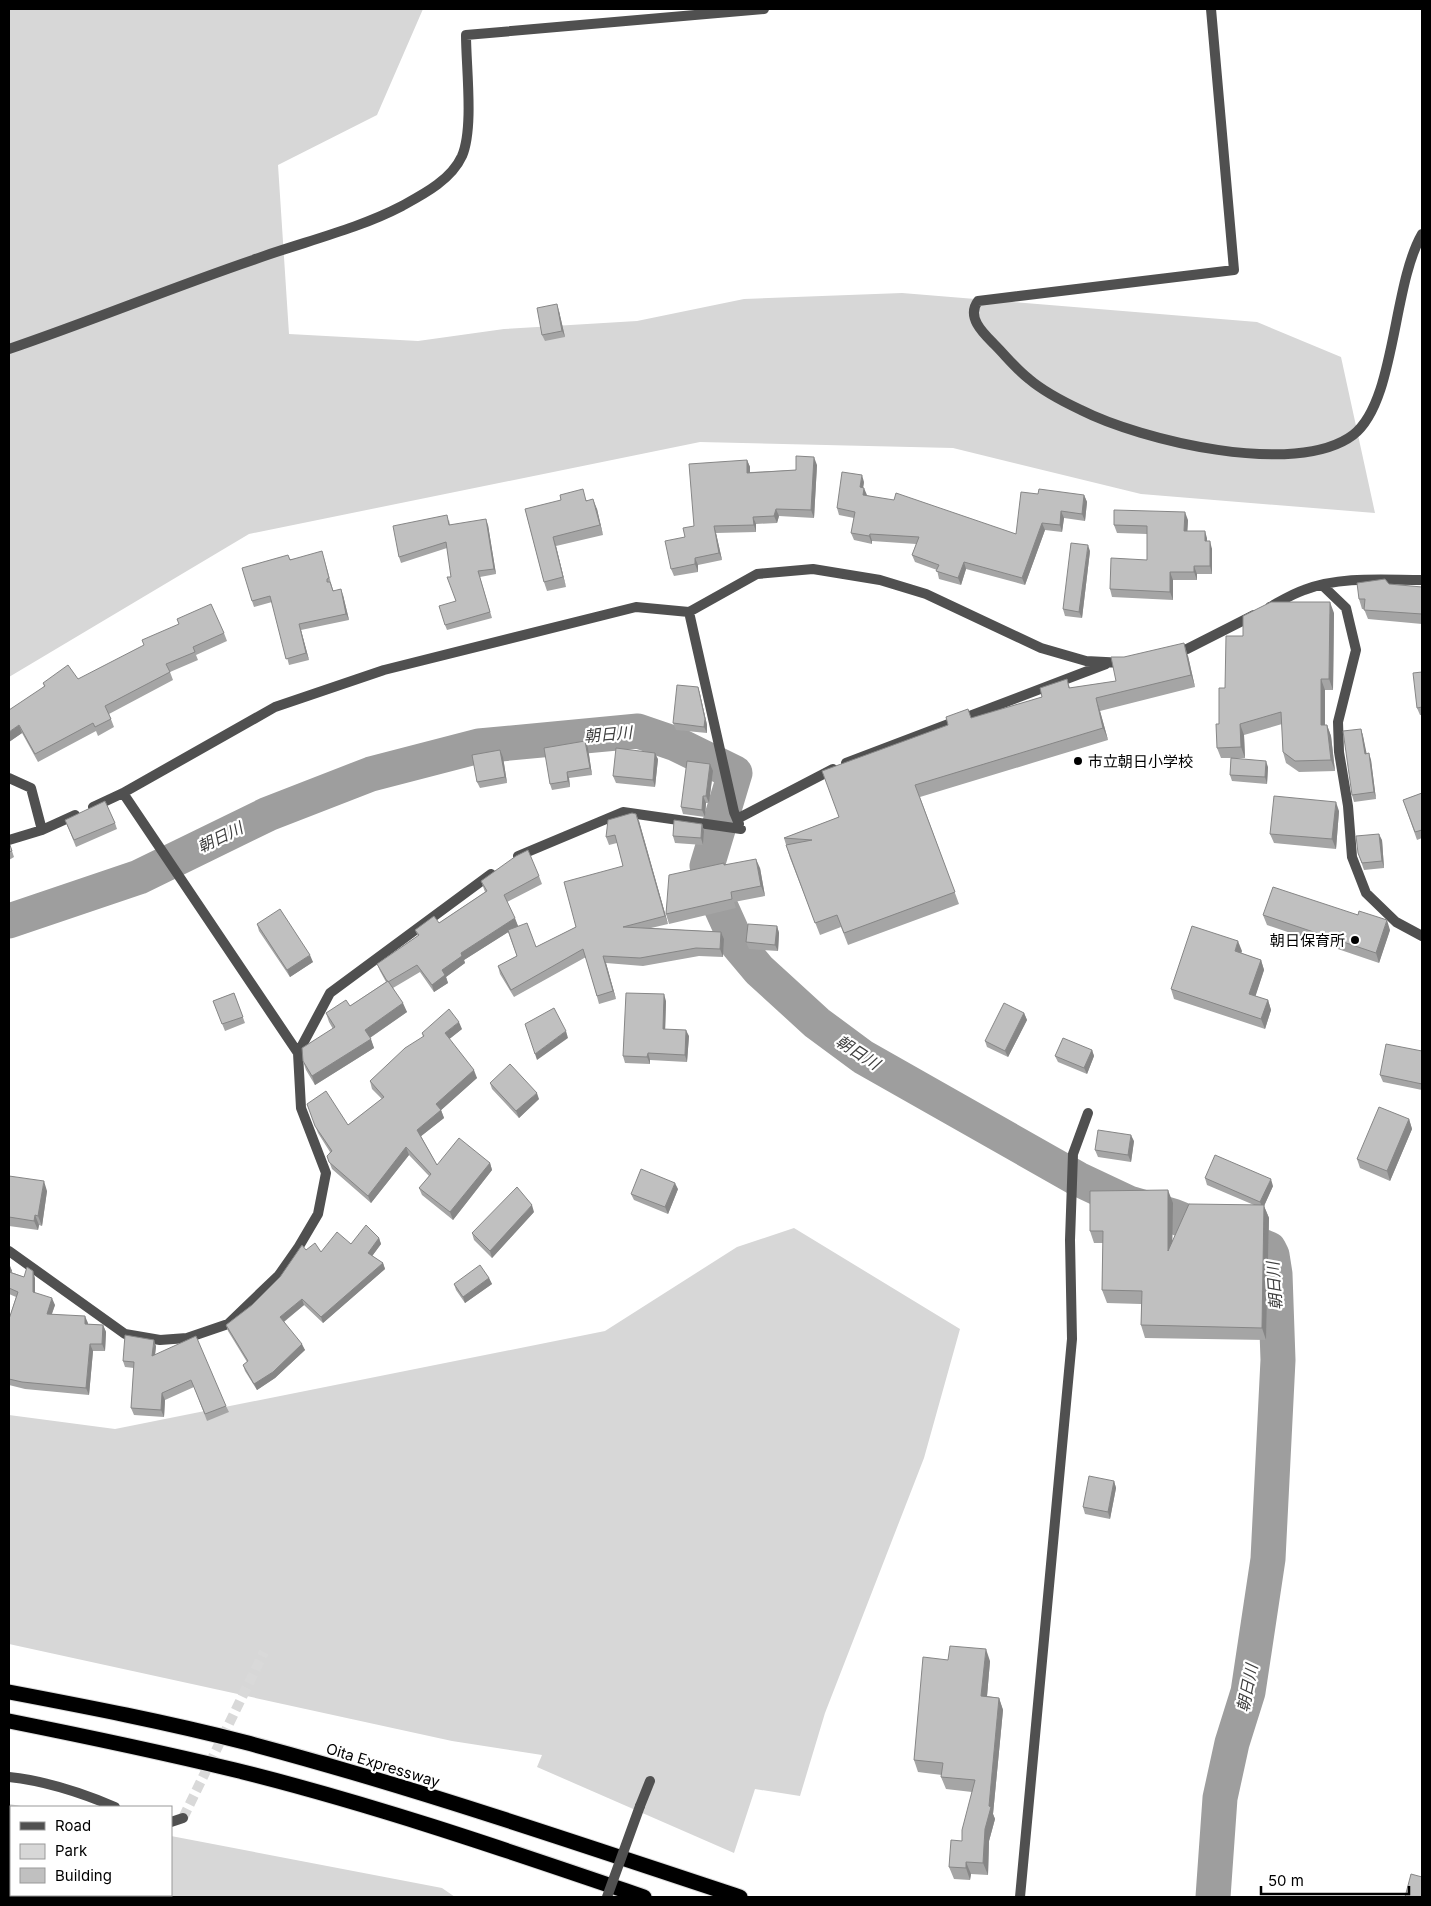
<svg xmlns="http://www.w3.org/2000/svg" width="1431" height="1906" viewBox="0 0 1431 1906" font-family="Inter,'Noto Sans JP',sans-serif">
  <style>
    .green { fill: #d7d7d7 }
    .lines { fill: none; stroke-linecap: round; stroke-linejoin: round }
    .river { stroke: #9e9e9e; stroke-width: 35 }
    .minor-tunnel { stroke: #d9d9d9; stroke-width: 10; stroke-dasharray: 10 5; stroke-linecap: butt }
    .motorway-casing { stroke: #dbdbdb; stroke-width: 17 }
    .minor { stroke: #505050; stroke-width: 10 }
    .tertiary { stroke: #505050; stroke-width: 10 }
    .motorway { stroke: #000; stroke-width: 15 }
    .minor-bridge { stroke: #505050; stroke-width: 10 }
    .wall { fill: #a5a5a5 }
    .shaded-wall { fill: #868686 }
    .building { fill: #c0c0c0; stroke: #868686 }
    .poi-dot { fill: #000; stroke: #fff; stroke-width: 2 }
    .labels { text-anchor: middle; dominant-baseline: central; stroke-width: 4.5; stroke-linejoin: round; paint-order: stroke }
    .poi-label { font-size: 15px; fill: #000; stroke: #fff; text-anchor: start }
    .street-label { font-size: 15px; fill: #000; stroke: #fff }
    .water-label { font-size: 16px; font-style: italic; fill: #3f3f3f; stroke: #fff }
  </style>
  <rect width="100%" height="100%" fill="#fff"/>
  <path class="green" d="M9 9H423L377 115 278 165 289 334 418 341 504 329 637 321 744 299 902 293 1257 322 1341 357 1375 513 1141 494 953 448 700 442 249 534 9 677Z
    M794 1228 960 1329 924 1458 825 1713 800 1796 755 1789 734 1853 537 1767 542 1755 452 1741 9 1644V1415L115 1429 605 1331 737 1247Z
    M9 1804 27 1807H11V1895H171V1836L442 1888 455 1897H9Z"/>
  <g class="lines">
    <path class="river" d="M9 921 139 877 268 814 371 774 479 746 638 731 676 744 735 773 707 866 715 894 738 945 759 970 817 1023 863 1057 1078 1179 1129 1203 1173 1216 1213 1232 1244 1239 1269 1249 1272 1255 1275 1274 1278 1360 1268 1559 1248 1692 1232 1743 1220 1798 1213 1897"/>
    <path class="minor-tunnel" d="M183 1818 264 1652"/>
    <defs>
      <path id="motorway" d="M9 1692C88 1707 166 1722 244 1742 411 1786 576 1843 740 1897
        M9 1721C84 1736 160 1752 235 1770 373 1804 509 1851 644 1897"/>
    </defs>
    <use href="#motorway" class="motorway-casing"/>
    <path class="minor" d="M1211 9 1234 270 978 301C966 317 983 333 994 344 1006 356 1016 369 1029 379 1043 391 1064 402 1081 410 1140 440 1296 478 1353 435 1396 402 1392 286 1422 234
      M9 349C91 321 171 288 253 260 302 242 356 230 402 206 424 194 451 180 462 156 474 128 466 67 466 35L764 9
      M1322 585 1346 608 1356 650 1338 722 1339 752 1348 806 1352 857 1366 893 1396 922 1422 936
      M1270 607C1281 601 1292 594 1304 590 1341 576 1383 580 1422 580
      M689 612 734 812 739 824
      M1173 652 1187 649 1254 615
      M846 763 1106 664
      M9 778 31 788 42 830
      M123 793 298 1053
      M93 807 123 793 275 707 384 670 636 607 689 612 757 574 813 569 880 580 926 594 1041 648 1086 661 1125 663
      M737 819 833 769
      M9 840 42 830 75 815
      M518 856 623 812 741 829
      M9 1251 125 1334 160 1340 187 1338 228 1324 279 1275 298 1248 318 1214 326 1173 301 1108 298 1053 330 993 491 874
      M9 1777C47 1781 80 1792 115 1807
      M640 1806 650 1781
      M171 1822 183 1818"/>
    <path class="tertiary" d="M1020 1897 1072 1339 1070 1240 1073 1154 1088 1113"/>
    <use href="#motorway" class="motorway"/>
    <path class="minor-bridge" d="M607 1897 640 1806"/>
  </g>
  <path class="wall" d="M559 311 565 337 545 341 542 335Z
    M747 460 750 467V472L796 470 817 465 814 518 779 516 777 523 756 524V532L716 533 722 560 698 565V572L674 576 671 569 685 537 694 526Z
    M864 482 863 488 866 495 1016 534 1038 494 1084 495 1087 502 1085 521 1064 518 1062 532 1045 530 1025 585 966 569 961 585 939 579 937 570 915 562 912 555 916 544 872 541V544L854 540 851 533 854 518 839 515 837 508Z
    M587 500 597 509 603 535 556 546 566 587 547 591 544 582 525 509Z
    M449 520 450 525H488L496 574 480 577 492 618 447 630 445 625 456 601 447 548 401 563 399 557Z
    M1188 520 1187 531 1207 538V541L1212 549V574H1197V580H1173V600L1112 597 1110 589 1147 560V534L1117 533 1114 525Z
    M1090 551 1082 618 1065 616 1063 609Z
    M324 558 333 590 343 595 349 620 301 630 309 660 289 665 272 602 254 607 252 601 290 559Z
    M1389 584 1422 587V624L1368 619 1364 609H1362L1359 599Z
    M1334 613 1333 690H1325V725H1327L1331 736 1335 771 1299 772 1286 763 1283 752 1282 724 1244 735 1245 758H1233L1268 767 1267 784 1232 781 1230 775 1231 758H1221L1217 748 1219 724 1243 636Z
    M224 633 227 641 196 655 198 660 170 672 173 680 109 714 114 727 98 736 96 731 38 762 22 733 9 742 44 686 43 683 78 679Z
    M1188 656 1195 687 1100 711 1108 740 920 797 959 904 848 945 841 927 820 935 790 858 784 838 839 817 972 718 1042 697 1067 679 1070 688 1116 681 1124 657Z
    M1422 672V715H1420L1417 708Z
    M698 687 700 694 707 725V733L676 730 673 723Z
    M1361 729 1363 736 1366 753 1371 760 1376 799 1354 802 1352 795Z
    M588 748 592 775 569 778 570 787 552 790 550 784Z
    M500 750 503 757 507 783 480 788 477 782Z
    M658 759 655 787 616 783 613 776Z
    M713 771 709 803H706L705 817 683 814 681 807Z
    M1422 793V838L1417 840 1403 800Z
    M1339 811 1336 849 1274 843 1270 834Z
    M65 820 115 823 117 829 76 847Z
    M639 821 668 924 651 928 721 932 724 939 723 957 699 956 643 966 606 963 616 999 599 1004 586 957 514 997 500 974 498 966 517 956 508 932 464 960 465 963 446 977 448 983 434 992 420 972 393 988 407 1012 370 1038 374 1048 315 1085 306 1070 303 1061 333 1029 329 1022 326 1013 350 1006 386 982 380 971 377 964 418 936 415 930 439 923 485 892 481 881 539 876 542 884 507 902 518 926 514 928 536 947 576 927 623 866 617 843 609 845 606 837Z
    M702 824 704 831 703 845 675 843 673 836Z
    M1382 840 1384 868 1364 870 1358 853Z
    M9 842 14 857 9 860V861Z
    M724 864 760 868 765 896 734 902 736 908 669 924 666 914Z
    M1263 915H1358L1390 930 1379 963 1267 925Z
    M257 924 313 962 290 977 259 931Z
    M777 926 779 933 778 951 749 949 746 942Z
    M1242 951 1241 953 1261 960 1264 970 1255 996 1268 1000 1271 1010 1265 1029 1174 999 1171 989Z
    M234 993 245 1023 225 1031 213 1001Z
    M666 1001 665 1029 689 1036 687 1062 650 1060V1064L625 1063 623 1056Z
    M1024 1013 1027 1020 1008 1057 987 1047 985 1041Z
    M462 1029 449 1039 477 1078 441 1110 444 1118 421 1136 437 1165 490 1163 492 1170 453 1220 422 1195 419 1188 429 1176 409 1155 371 1203 332 1169 327 1156 330 1152 318 1133 307 1104 348 1125 382 1099 372 1089 370 1081 423 1037 422 1033Z
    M1092 1050 1094 1056 1087 1074 1058 1062 1055 1056Z
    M1422 1051V1090L1383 1082 1380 1075Z
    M490 1083 539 1099 519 1118 492 1089Z
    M1409 1119 1412 1129 1390 1181 1360 1168 1357 1159Z
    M1134 1141 1131 1162 1098 1157 1095 1150Z
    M9 1176 47 1191 42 1226 39 1225 38 1230 9 1226Z
    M1205 1178 1273 1186 1264 1206 1269 1218 1266 1340 1145 1338 1141 1325V1304L1107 1303 1102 1290 1103 1243H1094L1090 1231 1173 1203 1172 1240 1254 1205 1207 1185Z
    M678 1189 668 1214 634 1200 631 1194Z
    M534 1212 492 1258 474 1240 472 1233Z
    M379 1238 381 1244 372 1256 383 1263 385 1269 323 1323 304 1305 284 1322 305 1350 275 1378 257 1390 245 1371 243 1365 247 1362 228 1331 226 1325 252 1305 280 1277 321 1252 351 1244Z
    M9 1263 12 1271 11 1272 24 1277 35 1278V1293L55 1305 52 1314 88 1324 103 1325 106 1332 105 1351H93L89 1395 25 1389 9 1385V1319L16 1297 9 1294Z
    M489 1278 492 1284 465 1303 456 1290 454 1284Z
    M156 1346 155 1355 226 1406 229 1412 207 1421 194 1387 165 1400 164 1417 134 1415 131 1408 134 1368 125 1367 123 1361Z
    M1114 1481 1116 1488 1110 1519 1085 1514 1083 1507Z
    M948 1660 990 1661 987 1696 999 1698 1003 1710 993 1814 995 1819 989 1841 988 1875 971 1874 970 1880 954 1879 949 1867 962 1841 972 1792 946 1789 941 1777 942 1775 918 1772 914 1760Z"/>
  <path class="shaded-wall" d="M557 304 559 311 565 337 562 331Z
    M814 457 817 465 814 518 811 510Z
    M747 460 750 467V480L747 473Z
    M862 475 864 482 862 494 860 487Z
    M864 488 867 495H863Z
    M1084 495 1087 502 1085 521 1082 514Z
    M593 499 597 509 603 535 600 525Z
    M776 509 779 516 777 523 774 516Z
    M1061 511 1064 518 1062 532 1060 525Z
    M1185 512 1188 520 1187 539 1184 531Z
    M753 517 756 524V532L754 525Z
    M486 519 488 525 496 574 494 569Z
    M1042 523 1045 530 1025 585 1022 578Z
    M714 526 716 533 722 560 719 553Z
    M1205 531 1207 538V549L1205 541Z
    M870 534 872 541V544L869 536Z
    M553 537 556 546 566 587 563 577Z
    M1210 541 1212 549V574L1210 566Z
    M1088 545 1090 551 1082 618 1079 612Z
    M695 558 698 565V572L695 564Z
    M964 562 966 569 961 585 958 578Z
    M1194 566 1197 574V580L1194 572Z
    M1170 572 1173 580V600L1170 592Z
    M341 589 343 595 349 620 346 614Z
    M1330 602 1334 613 1333 690 1329 679Z
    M299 624 301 630 309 660 306 653Z
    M1184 643 1188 656 1195 687 1191 675Z
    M1321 679 1325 690V736L1321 725Z
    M698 687 700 694 707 725V733L704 727Z
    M1096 698 1100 711 1108 740 1103 728Z
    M1240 724 1244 735 1245 758 1241 747Z
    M19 725 22 733 9 742V732Z
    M1327 725 1331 736 1335 771 1331 760Z
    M1361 729 1363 736 1368 760 1365 754Z
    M585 741 588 748 592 775 590 768Z
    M500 750 503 757 507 783 505 777Z
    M655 753 658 759 655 787 653 780Z
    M1369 753 1371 760 1376 799 1374 792Z
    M1266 761 1268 767 1267 784 1265 777Z
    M710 764 713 771 709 803 706 796Z
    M567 772 569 778 570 787 568 781Z
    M703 796 706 803 705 817 702 810Z
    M1336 802 1339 811 1336 849 1332 839Z
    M636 814 639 821 668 924 665 916Z
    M702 824 704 831 703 845 701 838Z
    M1379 834 1382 840 1384 868 1382 861Z
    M756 859 760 868 765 896 761 886Z
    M515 918 518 926 464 960 465 963 446 977 448 983 434 992 432 985 442 970 461 953Z
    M1387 920 1390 930 1379 963 1376 953Z
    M777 926 779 933 778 951 775 945Z
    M721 932 724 939 723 957 720 949Z
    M1238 941 1242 951 1238 961 1235 951Z
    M310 955 313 962 290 977 287 970Z
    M603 956 606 963 616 999 613 991Z
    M1261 960 1264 970 1253 1004 1249 994Z
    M664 994 666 1001 665 1035 663 1029Z
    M1268 1000 1271 1010 1265 1029 1261 1019Z
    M403 1003 407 1012 368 1039 365 1030Z
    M1024 1013 1027 1020 1008 1057 1005 1051Z
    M459 1022 462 1029 447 1041 445 1033Z
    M686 1030 689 1036 687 1062 685 1055Z
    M566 1031 568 1038 537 1060 535 1054Z
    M371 1039 374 1048 315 1085 312 1076Z
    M1092 1050 1094 1056 1087 1074 1084 1068Z
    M648 1053 650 1060V1064L647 1057Z
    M474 1070 477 1078 439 1112 436 1104Z
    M537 1093 539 1099 519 1118 516 1111Z
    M441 1110 444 1118 420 1137 417 1130Z
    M1409 1119 1412 1129 1390 1181 1387 1171Z
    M1131 1135 1134 1141 1131 1162 1128 1155Z
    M406 1147 409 1155 371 1203 368 1196Z
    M490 1163 492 1170 453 1220 450 1212Z
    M1271 1179 1273 1186 1264 1206 1269 1218 1266 1340 1262 1328 1263 1209 1260 1202Z
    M44 1181 47 1191 42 1226 38 1216Z
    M675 1183 678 1189 668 1214 665 1207Z
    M1168 1190 1173 1203 1172 1264 1168 1251Z
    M532 1205 534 1212 492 1258 490 1251Z
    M35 1215 39 1225 38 1230 34 1221Z
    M379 1238 381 1244 370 1259 368 1253Z
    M383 1263 385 1269 323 1323 321 1317Z
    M9 1264 12 1271 9 1278Z
    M33 1271 35 1278V1299L33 1292Z
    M489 1278 492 1284 465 1303 463 1297Z
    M52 1298 55 1305 49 1321 47 1314Z
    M302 1299 304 1305 282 1323 280 1317Z
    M85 1316 88 1323 87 1331 85 1324Z
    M103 1325 106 1332 105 1351 102 1344Z
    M154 1340 156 1346 154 1363 152 1356Z
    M90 1344 93 1351 89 1395 86 1388Z
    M302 1344 305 1350 275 1378 257 1390 254 1384Z
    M162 1393 165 1400 164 1417 161 1410Z
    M1114 1481 1116 1488 1110 1519 1108 1512Z
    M986 1649 990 1661 986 1708 981 1696Z
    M999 1698 1003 1710 993 1814 995 1819 989 1841 988 1875 983 1863 985 1829 989 1806Z
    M966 1862 971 1874 970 1880 966 1868Z"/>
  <path class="building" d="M557 304 562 331 542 335 537 308Z
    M796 456 814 457 811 510 776 509 774 516 753 517 754 525 714 526 719 553 695 558V564L671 569 665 541 685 537 683 528 694 526 689 464 747 460V473L796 470Z
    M842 472 862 475 860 487 864 488 863 495 894 500 896 493 1016 534 1021 492 1038 494 1039 489 1084 495 1082 514 1061 511 1060 525 1042 523 1022 578 964 562 958 578 936 571 939 565 912 555 919 537 870 534 869 536 851 533 855 512 837 508Z
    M583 489 586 501 593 499 600 525 553 537 563 577 544 582 525 509 561 500 560 495Z
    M1114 510 1185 512 1184 531H1205V541H1210V566H1194V572H1170V592L1110 589 1111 558 1147 560V526L1114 525Z
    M447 515 449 525 486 519 494 569 478 571 490 612 445 625 439 606 456 601 447 577H451L446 542 399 557 393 526Z
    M1071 543 1088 545 1079 612 1063 609Z
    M322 551 329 578 327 579V582H330L333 591 341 589 346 614 299 624 306 653 286 659 270 596 252 601 242 568 288 555 290 560Z
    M1385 579 1389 584 1422 587V614L1364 610 1365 599H1359L1357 583Z
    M1271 602H1330L1329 679H1321V725H1327L1331 760 1295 761 1283 752 1281 712 1240 724 1241 747 1217 748 1216 724H1219V688H1225L1226 636H1243V616Z
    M211 604 224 633 193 647 195 652 166 664 170 672 105 706 111 719 95 727 93 723 35 754 19 725 9 732V710L45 686 43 683 68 665 78 679 144 645 142 640 179 624 177 619Z
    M1184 643 1191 675 1096 698 1103 728 915 785 955 892 844 933 837 915 815 923 786 845 812 840 784 838 839 817 822 771 948 725 946 717 968 709 971 718 1042 697 1040 688 1067 679 1069 688 1116 681 1111 657H1124Z
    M1422 672V707L1417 708 1413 673Z
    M677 685 698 687 705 719 704 727 673 723Z
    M1361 729 1365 754 1369 753 1374 792 1352 795 1343 731Z
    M585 741 590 768 567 772 568 781 550 784 544 748Z
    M616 748 655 753 653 780 613 776Z
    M500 750 505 777 477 782 472 755Z
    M1231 758 1266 761 1265 777 1230 775Z
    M687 761 710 764 706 796H703L702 810 681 807Z
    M1422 793V831V830L1415 832 1403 800Z
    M1274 796 1336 802 1332 839 1270 834Z
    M105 801 115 823 74 840 65 820Z
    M632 813 636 814 665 916 623 927 721 932 720 949 696 948 640 958 603 956 613 991 597 996 583 949 511 990 498 966 517 956 508 930 527 923 536 947 576 927 564 882 623 866 615 835 606 837 608 820Z
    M674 820 702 824 701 838 673 836Z
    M1379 834 1382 861 1362 863 1358 853 1356 836Z
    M9 842 12 851 9 852Z
    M528 850 539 876 504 895 515 918 461 953 462 956 442 970 445 975 432 985 417 965 388 982V981H387L377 964 419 935 415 930 434 916 439 923 487 891 481 881 516 856Z
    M756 859 761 886 731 892 732 899 666 914 669 875 724 863V865Z
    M1273 887 1358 915 1359 911 1387 920 1376 953 1263 915Z
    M280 909 310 955 287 970 257 924Z
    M748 924 777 926 775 945 746 942Z
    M1192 926 1238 941 1235 951 1261 960 1249 994 1268 1000 1261 1019 1171 989Z
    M388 981 403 1003 365 1030 371 1039 312 1076 303 1061 302 1048 335 1027 326 1013 346 1000 350 1006Z
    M234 993 243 1017 222 1024 213 1001Z
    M626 993 664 994 663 1029 686 1030 685 1055 648 1053 647 1057 623 1056Z
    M1004 1003 1024 1013 1005 1051 985 1041Z
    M554 1008 566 1031 535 1054 525 1024Z
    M449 1009 459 1022 445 1033 474 1070 436 1104 441 1110 417 1130 437 1165 459 1138 490 1163 450 1212 419 1188 431 1174 406 1147 368 1196 329 1162 327 1156 332 1151 315 1126 307 1104 326 1091 348 1125 384 1097 370 1081 405 1048 424 1036 422 1033Z
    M1063 1038 1092 1050 1084 1068 1055 1056Z
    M1386 1044 1422 1051V1084L1380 1075Z
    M510 1064 537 1093 516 1111 490 1083Z
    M1379 1107 1409 1119 1387 1171 1357 1159Z
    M1098 1130 1131 1135 1128 1155 1095 1150Z
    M1215 1155 1271 1179 1260 1202 1205 1178Z
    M641 1169 675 1183 665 1207 631 1194Z
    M9 1176 44 1181 38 1216 35 1215 34 1221 9 1217Z
    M517 1187 532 1205 490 1251 472 1233Z
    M1168 1190V1251L1189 1204 1264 1205 1262 1328 1141 1325 1142 1291 1102 1290 1103 1231H1090V1191Z
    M366 1225 379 1238 368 1253 383 1263 321 1317 302 1299 280 1317 302 1344 273 1372 254 1384 243 1365 248 1361 226 1325 252 1305 280 1277 302 1245 306 1250 315 1243 321 1252 337 1232 351 1244Z
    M480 1265 489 1278 463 1297 454 1284Z
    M27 1267 33 1271V1292L52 1298 47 1314 85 1316V1324L103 1325 102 1344H90L86 1388 22 1382 9 1379V1319L18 1292 9 1288V1272L24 1277Z
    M125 1335 154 1340 152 1356 196 1336 226 1406 205 1414 191 1380 162 1393 161 1410 131 1408 134 1362 123 1361Z
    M1089 1476 1114 1481 1108 1512 1083 1507Z
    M950 1646 986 1649 981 1696 999 1698 989 1806 991 1807 985 1829 983 1863 966 1862V1868L949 1867 951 1840 962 1841V1830L975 1780 941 1777 943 1763 914 1760 923 1657 948 1660Z
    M1411 1874 1422 1877V1897H1405Z"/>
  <g class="poi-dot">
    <circle cx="1078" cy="761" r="5"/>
    <circle cx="1355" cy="940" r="5"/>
  </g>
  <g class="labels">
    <g class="poi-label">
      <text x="1088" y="761">市立朝日小学校</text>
      <text x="1345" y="940" text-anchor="end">朝日保育所</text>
    </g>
    <g class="street-label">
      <text transform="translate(383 1765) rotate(17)">Oita Expressway</text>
    </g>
    <g class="water-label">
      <text transform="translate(608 734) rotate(-5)">朝日川</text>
      <text transform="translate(220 837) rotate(-26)">朝日川</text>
      <text transform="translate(858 1052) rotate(33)">朝日川</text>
      <text transform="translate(1274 1286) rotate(-94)">朝日川</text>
      <text transform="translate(1247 1688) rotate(-79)">朝日川</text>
    </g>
  </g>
  <rect width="1431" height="1906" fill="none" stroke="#000000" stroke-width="20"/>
  <rect x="10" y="1806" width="162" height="90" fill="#ffffff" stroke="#999999"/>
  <rect x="20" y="1822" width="25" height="8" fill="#505050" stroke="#999999"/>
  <text x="55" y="1831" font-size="15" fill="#000000">Road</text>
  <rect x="20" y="1844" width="25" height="15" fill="#d7d7d7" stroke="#999999"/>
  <text x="55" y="1856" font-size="15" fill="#000000">Park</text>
  <rect x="20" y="1868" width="25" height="15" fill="#c0c0c0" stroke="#999999"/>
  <text x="55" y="1881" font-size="15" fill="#000000">Building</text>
  <path d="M1261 1886v8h148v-8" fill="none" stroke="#000000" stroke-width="2.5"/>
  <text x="1268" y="1886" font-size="15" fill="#000000" stroke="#ffffff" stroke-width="4" paint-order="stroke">50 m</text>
</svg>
